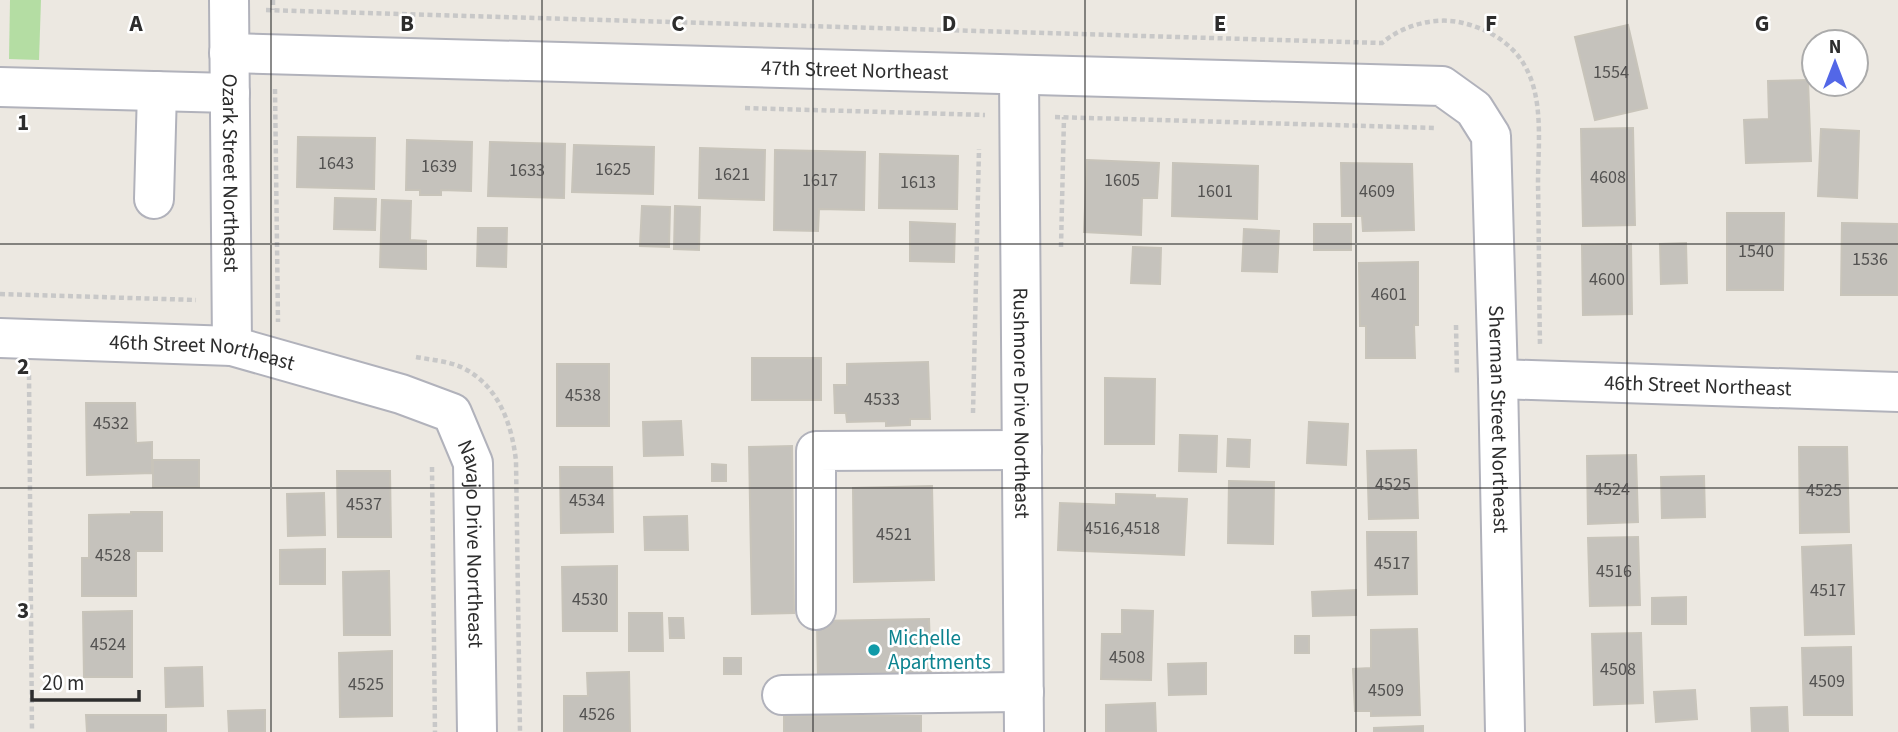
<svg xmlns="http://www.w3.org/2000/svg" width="1898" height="732" viewBox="0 0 1898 732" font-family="'Source Sans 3',sans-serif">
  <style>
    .green { fill: #b4dda3 }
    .building { fill: #c5c2bc; stroke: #c8c4ba; stroke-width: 2 }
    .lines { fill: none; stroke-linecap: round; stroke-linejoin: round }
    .minor-casing { stroke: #b1b2bb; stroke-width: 42 }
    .path { stroke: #c8c8c8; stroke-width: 4.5; stroke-dasharray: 5 3.5; stroke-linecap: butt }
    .minor { stroke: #fff; stroke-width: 38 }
    .grid { fill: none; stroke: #2d2d2d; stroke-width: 2; stroke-opacity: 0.55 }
    .culture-dot { fill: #0f9aa8; stroke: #fff; stroke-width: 2.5 }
    .labels { text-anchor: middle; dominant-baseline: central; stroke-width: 5; stroke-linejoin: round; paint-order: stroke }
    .number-label { font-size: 18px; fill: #535251 }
    .street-label { font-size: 21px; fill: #2d2d2d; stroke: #fff }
    .culture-label { font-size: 21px; fill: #0d838f; stroke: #fff; text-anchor: start }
    .grid-label { font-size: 23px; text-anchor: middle; font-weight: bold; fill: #2d2d2d; stroke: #fff; stroke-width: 5; stroke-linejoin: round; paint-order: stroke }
  </style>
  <rect width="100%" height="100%" fill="#ece8e1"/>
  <path class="green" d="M10 0H41L39 60 9 59Z"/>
  <path class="building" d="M1628 25 1647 108 1595 120 1575 37Z
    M1808 80 1811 161 1746 163 1744 120 1769 119 1768 81Z
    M1633 128 1635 225 1583 226 1581 129Z
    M1821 129 1859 131 1857 198 1818 196Z
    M298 137 375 138 374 189 297 187Z
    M407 140 472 142 471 191 441 190V195H420V190H406Z
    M490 142 565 144 564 198 488 196Z
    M574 145 654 147 653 194 572 192Z
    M700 148 765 150 764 200 699 198Z
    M775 150 865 152 864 210 819 209 818 231 774 230Z
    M880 154 958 156 957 209 879 208Z
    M1087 160 1159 163 1157 198H1142L1141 235 1084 232Z
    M1173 163 1258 166 1257 219 1172 216Z
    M1341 163 1412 164 1414 230 1363 231 1362 216H1342Z
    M335 198 376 199 375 230 334 229Z
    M382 200 411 201 410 240 426 241V269L380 267Z
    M642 206 670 207 669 247 640 246Z
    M675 206 700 207 699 250 674 249Z
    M1727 213H1784L1783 290H1727Z
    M910 222 955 224 954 262 910 261Z
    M1842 223 1898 224V295H1841Z
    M1314 224H1351V250H1314Z
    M478 228H507L506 267 477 266Z
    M1244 229 1279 231 1277 272 1242 271Z
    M1686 243 1687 283 1661 284 1660 244Z
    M1631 244 1632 314 1583 315 1582 245Z
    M1133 247 1161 248 1160 284 1131 283Z
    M1418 262V325H1414L1415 358H1366V326H1360L1359 263Z
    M752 358H821V400H752Z
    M928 362 930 419H910V425L886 426V421L847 422 846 413H835L834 385H847V364Z
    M557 364H609V426H557Z
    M1105 378 1155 379 1154 444H1105Z
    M86 403H135L136 443 152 442V473L87 475Z
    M681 421 683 455 644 456 643 422Z
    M1309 422 1348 424 1346 465 1307 463Z
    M1180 435 1217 436 1216 472 1179 471Z
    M1228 439 1250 440 1249 467 1227 466Z
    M792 446 794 613 752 614 749 447Z
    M1799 447H1847L1849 532 1800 533Z
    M1416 450 1418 518 1369 519 1367 451Z
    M1636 455 1638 522 1588 524 1587 456Z
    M153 460H199V487H153Z
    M712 464 726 465V481H712Z
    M560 467H612L613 532 561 533Z
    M337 471H390L391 537H338Z
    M1704 476 1705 517 1662 518 1661 477Z
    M1229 481 1274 482 1273 544 1228 543Z
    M932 486 934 580 854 582 853 488Z
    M324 493 325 535 288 536 287 494Z
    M1116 494 1155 495V498L1187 499 1184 555 1058 550 1060 503 1116 505Z
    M131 512H162V551H136V596H82V558H89V515L131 514Z
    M687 516 688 550H645L644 517Z
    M1367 532H1416L1417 594 1368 595Z
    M1638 537 1640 605 1590 606 1588 538Z
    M1851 545 1854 634 1805 635 1802 547Z
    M325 549V584H280V550Z
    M617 566V631H563L562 567Z
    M389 571 390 635H344L343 572Z
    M1356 590V615L1313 616 1312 592Z
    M1686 597V624H1652V598Z
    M1122 610 1153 611 1151 680 1101 679 1102 634H1122Z
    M132 611V677H84L83 612Z
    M629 613H662L663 651H629Z
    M669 618H683L684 638H670Z
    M929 619 931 679 818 681 817 621Z
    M1417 629 1420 715 1371 716V711H1355L1353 669 1371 668V630Z
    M1641 633 1643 703 1594 705 1592 634Z
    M1295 636H1309V653H1295Z
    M1851 647 1852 715H1804L1802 648Z
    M392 651V716L340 717 339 653Z
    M724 658H741V674H724Z
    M1206 663V694L1169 695 1168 664Z
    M202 667 203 706 166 707 165 668Z
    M629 672 630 732H564V696H588L587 673Z
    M1695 690 1697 719 1656 722 1654 692Z
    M1155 703 1156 732H1106V705Z
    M1787 707 1788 732H1752L1751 708Z
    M265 710V732H229L228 711Z
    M86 715H166V732H87Z
    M784 716H921V732H784Z
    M1423 726V732H1374V728Z"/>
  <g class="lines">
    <defs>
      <g id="minor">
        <path id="s1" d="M229 0 232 346"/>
        <path id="s2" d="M229 53 1442 86 1474 109 1491 136 1498 379 1505 732"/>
        <path id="s3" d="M1019 76 1024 732"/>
        <path d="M0 87 230 93"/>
        <path d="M154 199 157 91"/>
        <path id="s4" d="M0 338 232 346 401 394 452 413 473 463 477 732"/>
        <path id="s5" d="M1498 379 1898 392"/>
        <path d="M816 610V451L1022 450"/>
        <path d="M782 695 1024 692"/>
      </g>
    </defs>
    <use href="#minor" class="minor-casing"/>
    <path class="path" d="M273 0V10
      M266 10 1382 43C1403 25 1436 16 1463 23 1488 29 1513 43 1526 68 1544 101 1538 148 1538 184 1539 238 1539 292 1540 345
      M275 89 278 322
      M745 108 985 115
      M1055 117 1435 128
      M1061 247 1064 117
      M0 294 196 300
      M1456 325 1457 376
      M416 357C432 360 450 361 465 369 499 387 512 425 516 461L520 732
      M29 375 32 732
      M973 413 979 149
      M432 467 435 732"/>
    <use href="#minor" class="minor"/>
  </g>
  <path class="grid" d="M271 0V732M542 0V732M813 0V732M1085 0V732M1356 0V732M1627 0V732M0 244H1898M0 488H1898"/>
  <circle class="culture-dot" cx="874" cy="650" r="7"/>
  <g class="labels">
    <g class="number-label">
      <text x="1611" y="72">1554</text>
      <text x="336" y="163">1643</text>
      <text x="439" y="166">1639</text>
      <text x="613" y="169">1625</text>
      <text x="527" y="170">1633</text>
      <text x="732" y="174">1621</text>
      <text x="1608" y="177">4608</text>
      <text x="820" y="180">1617</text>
      <text x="1122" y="180">1605</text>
      <text x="918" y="182">1613</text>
      <text x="1215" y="191">1601</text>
      <text x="1377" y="191">4609</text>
      <text x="1756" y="251">1540</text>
      <text x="1870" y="259">1536</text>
      <text x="1607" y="279">4600</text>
      <text x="1389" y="294">4601</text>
      <text x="583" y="395">4538</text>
      <text x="882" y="399">4533</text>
      <text x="111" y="423">4532</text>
      <text x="1393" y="484">4525</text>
      <text x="1612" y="489">4524</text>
      <text x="1824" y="490">4525</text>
      <text x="587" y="500">4534</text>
      <text x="364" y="504">4537</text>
      <text x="1122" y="528">4516,4518</text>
      <text x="894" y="534">4521</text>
      <text x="113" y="555">4528</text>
      <text x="1392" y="563">4517</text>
      <text x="1614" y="571">4516</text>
      <text x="1828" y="590">4517</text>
      <text x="590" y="599">4530</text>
      <text x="108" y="644">4524</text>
      <text x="1127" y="657">4508</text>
      <text x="1618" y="669">4508</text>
      <text x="1827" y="681">4509</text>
      <text x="366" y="684">4525</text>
      <text x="1386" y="690">4509</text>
      <text x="597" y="714">4526</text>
    </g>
    <g class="street-label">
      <text stroke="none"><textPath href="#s2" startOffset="626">47th Street Northeast</textPath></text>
      <text stroke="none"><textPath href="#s1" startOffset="173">Ozark Street Northeast</textPath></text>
      <text stroke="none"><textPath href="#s4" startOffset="203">46th Street Northeast</textPath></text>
      <text stroke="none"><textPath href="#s5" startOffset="200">46th Street Northeast</textPath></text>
      <text stroke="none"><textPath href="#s3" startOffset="327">Rushmore Drive Northeast</textPath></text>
      <text stroke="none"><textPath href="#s2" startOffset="1568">Sherman Street Northeast</textPath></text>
      <text stroke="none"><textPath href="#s4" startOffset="597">Navajo Drive Norrtheast</textPath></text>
    </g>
    <g class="culture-label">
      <text x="888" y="638">Michelle<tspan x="888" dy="24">Apartments</tspan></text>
    </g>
  </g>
  <g class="grid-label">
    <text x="136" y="31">A</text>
    <text x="407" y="31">B</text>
    <text x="678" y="31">C</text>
    <text x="949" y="31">D</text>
    <text x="1220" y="31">E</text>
    <text x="1491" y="31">F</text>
    <text x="1762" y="31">G</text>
    <text x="23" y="130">1</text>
    <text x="23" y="374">2</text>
    <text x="23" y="618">3</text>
  </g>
  <g transform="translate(1835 63)"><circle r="33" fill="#ffffff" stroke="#ababab" stroke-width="2"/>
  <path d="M0-5L12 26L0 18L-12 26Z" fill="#5367e7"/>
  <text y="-10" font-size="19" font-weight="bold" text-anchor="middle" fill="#2d2d2d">N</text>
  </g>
  <path d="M32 690v10h107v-10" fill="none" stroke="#2d2d2d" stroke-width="3.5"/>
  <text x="42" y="690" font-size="21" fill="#2d2d2d" stroke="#ffffff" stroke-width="5" paint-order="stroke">20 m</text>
</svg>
